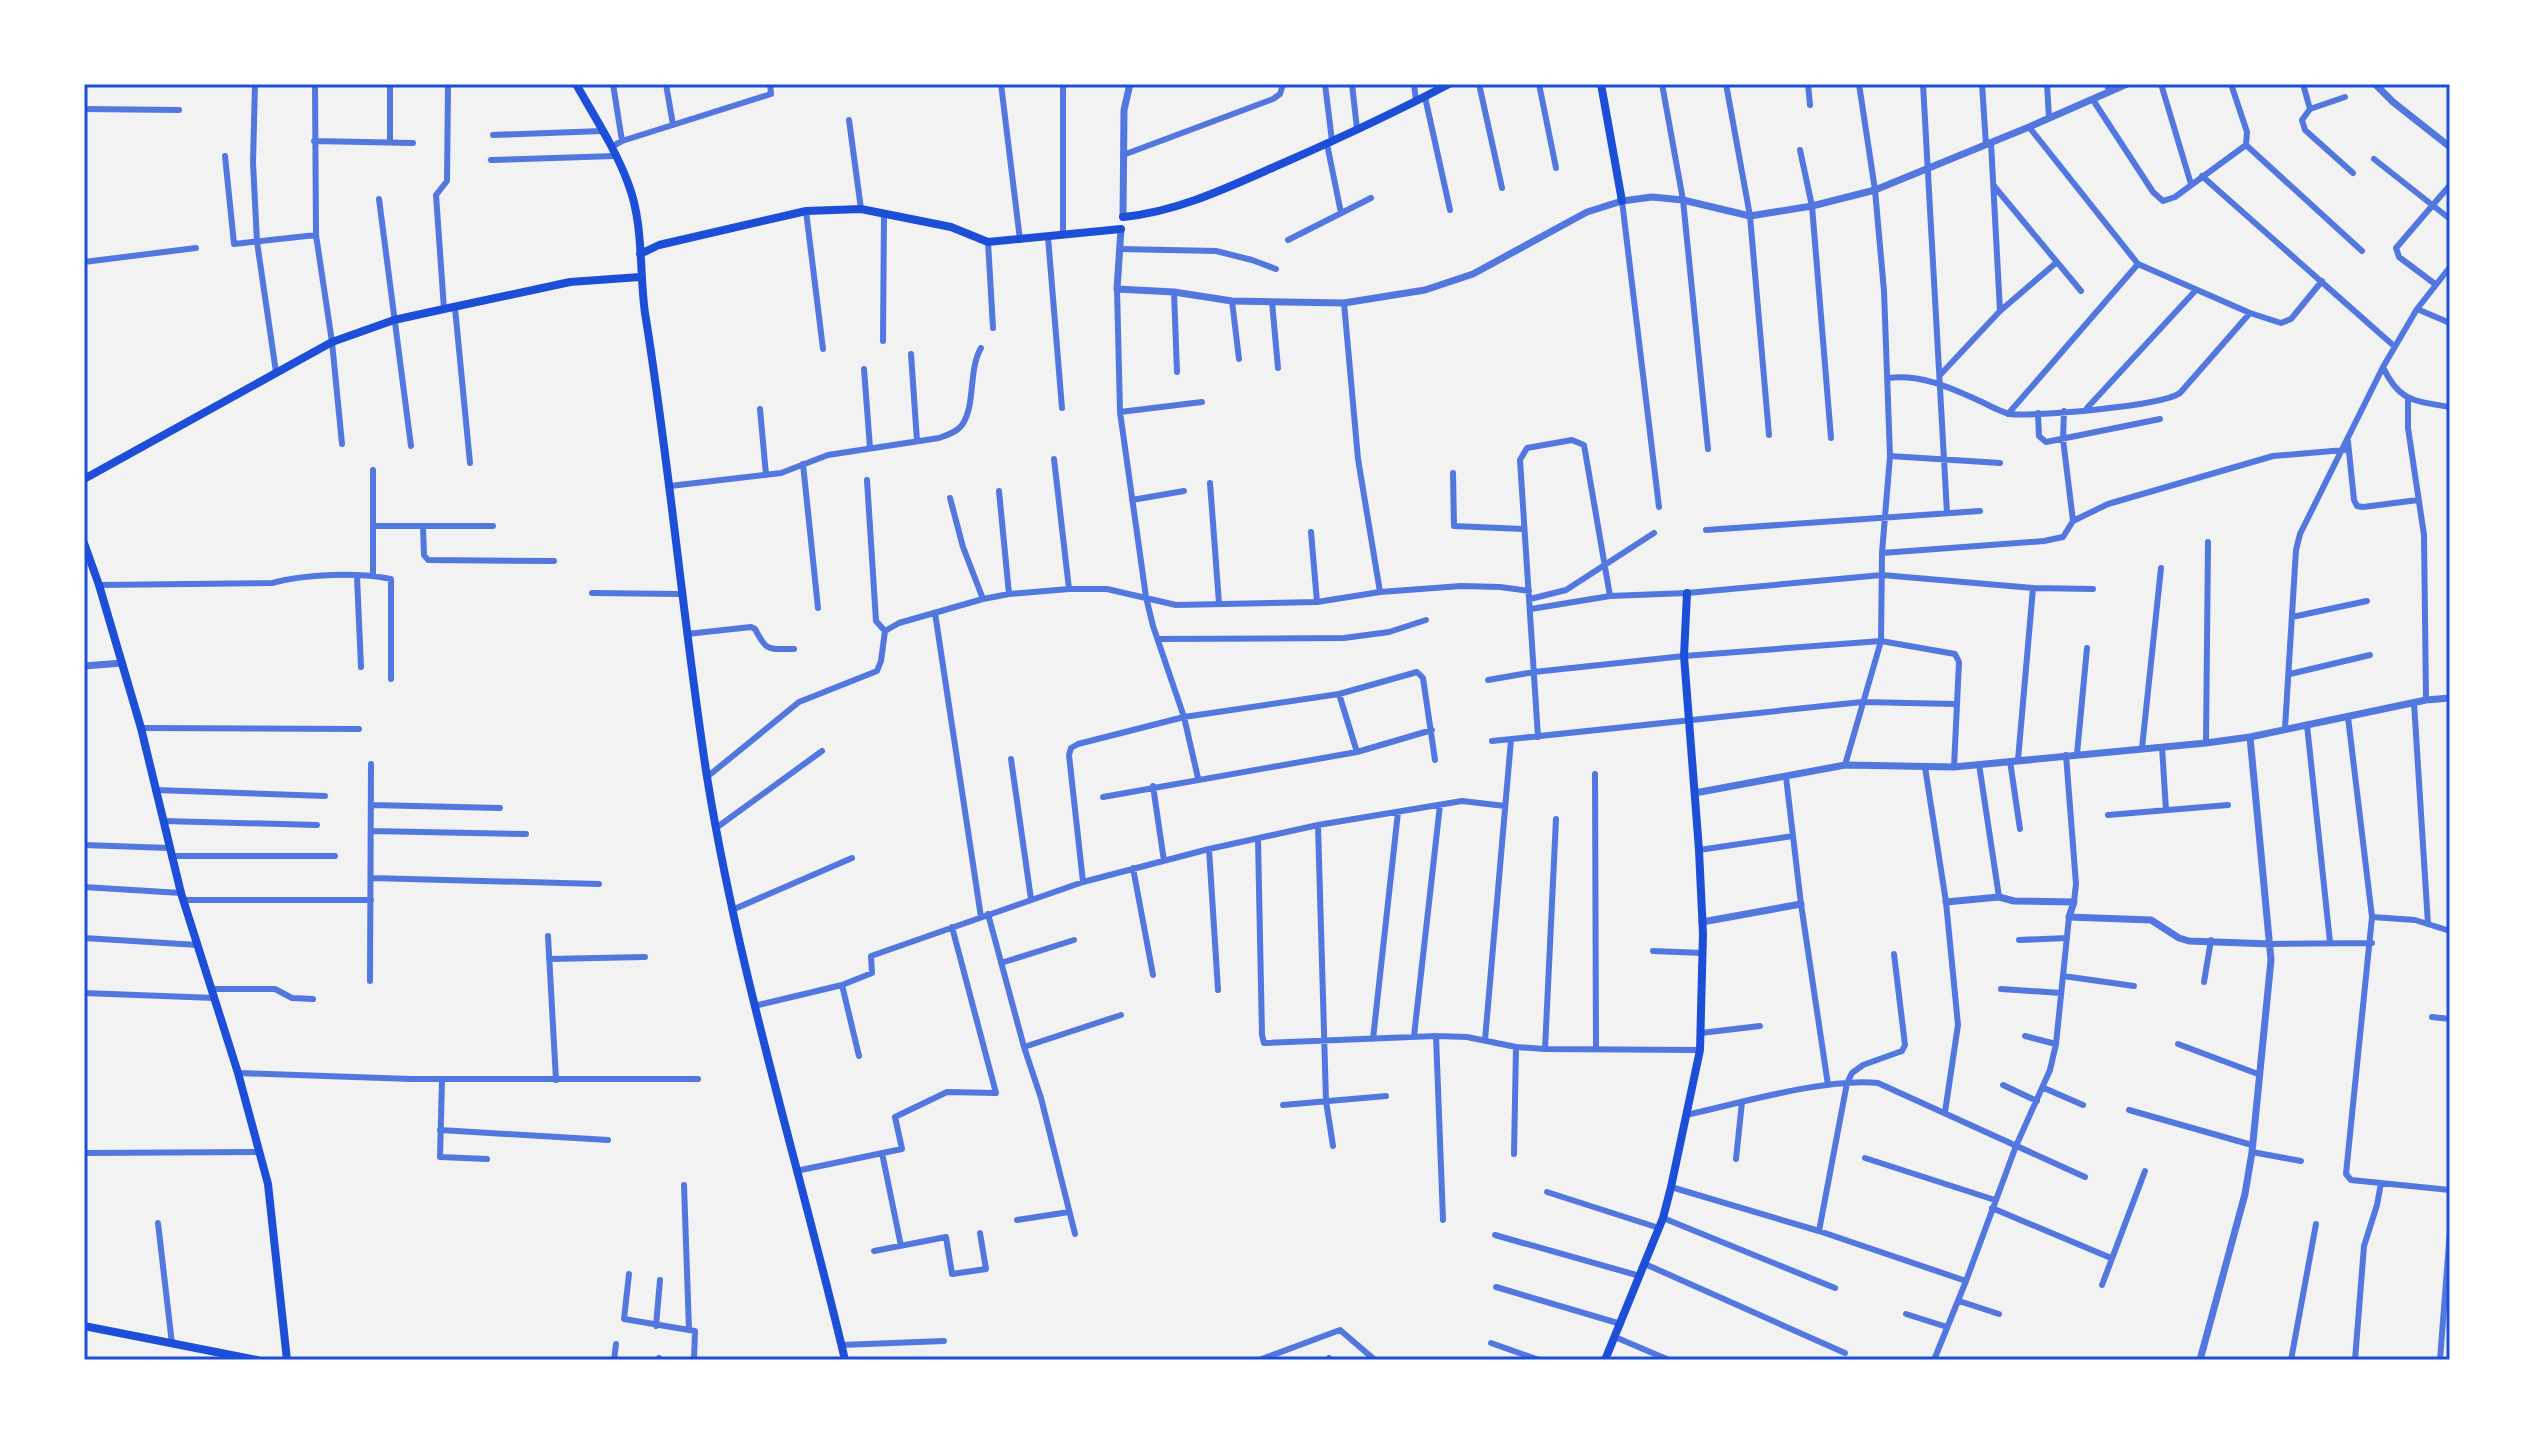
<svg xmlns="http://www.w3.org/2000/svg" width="2534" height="1444" viewBox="0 0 2534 1444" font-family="'IBM Plex Sans',sans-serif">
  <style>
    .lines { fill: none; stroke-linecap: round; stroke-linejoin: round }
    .minor { stroke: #5277de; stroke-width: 6 }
    .tertiary { stroke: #5277de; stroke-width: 7 }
    .secondary { stroke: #1d4ed8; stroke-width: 8 }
    .neatline { fill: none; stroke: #1d4ed8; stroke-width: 3 }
  </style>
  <rect width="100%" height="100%" fill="#f2f2f2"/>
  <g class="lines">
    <path class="minor" d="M255 84 253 163 257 242 276 372
      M315 84 316 235 332 342 342 444
      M613 84 622 141
      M666 84 673 125
      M1001 84 1020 240
      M1063 84V235
      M1325 84 1332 141
      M1352 84 1357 129
      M1414 84 1416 101
      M1479 84 1502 188
      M1539 84 1556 168
      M1662 84 1683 200 1708 449
      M1726 84 1750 216 1769 435
      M1808 84 1810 105
      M1923 84 1947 513
      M1982 84 1986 145
      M2047 84 2049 118
      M2107 84 2109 92
      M2161 84 2191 184
      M2231 84 2247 132 2246 145
      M2303 84 2310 109
      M1425 97 1450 210
      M2345 97 2310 109 2302 120 2305 130 2353 173
      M2093 100 2153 192 2163 201 2175 197 2246 145
      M84 109 179 110
      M849 120 861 209
      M2029 127 2138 264 2250 313 2281 323 2291 319 2322 281
      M493 135 602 131
      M314 141 413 143
      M390 142V84
      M1991 143 2000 311
      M1327 144 1341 213
      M2246 145 2362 251
      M611 147 622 141 771 94 770 84
      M1800 150 1812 206 1831 438
      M1123 155 1273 99 1280 94 1283 84
      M225 156 234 244 316 235
      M2374 159 2450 219
      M491 160 615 156
      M2202 176 2394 346
      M1994 186 2081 291
      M379 199 411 446
      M1622 201 1659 507
      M806 211 823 349
      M1048 237 1062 408
      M1288 240 1371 198
      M988 242 993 328
      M1120 249 1216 251 1252 260 1276 269
      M84 262 196 248
      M2435 284 2399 257 2396 248 2450 185
      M1117 289 1120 412 1146 597 1153 626 1184 717 1198 778
      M1174 292 1177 372
      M1232 301 1239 359
      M1272 302 1278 368
      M1344 303 1358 459 1380 592
      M455 308 470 463
      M444 309 436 195 447 181 448 84
      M2417 309 2450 323
      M883 341 884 213
      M911 354 917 441
      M2383 367C2399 402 2415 401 2450 407
      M864 369 870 448
      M1940 375 2000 311 2057 262
      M1888 378C1922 374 1951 388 1982 402 1990 406 2001 412 2010 414 2034 417 2162 406 2180 393L2250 313
      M2408 399V428L2424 535 2426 700
      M2087 408 2196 290
      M760 409 766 475
      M1120 412 1202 402
      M2038 413 2039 436 2046 442 2160 419
      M2008 414 2138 264
      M2348 442 2354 500 2357 506 2363 507 2418 500
      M1890 456 2000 463
      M1054 459 1069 589
      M803 464 818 608
      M373 470V575
      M1453 473 1454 526 1523 529
      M867 480 876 621 885 631
      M1210 483 1219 603
      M670 486 781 473 828 455 939 438C947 435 957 432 962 425 976 405 968 370 981 348
      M999 491 1009 594
      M950 498 963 547 983 599
      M1132 500 1184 491
      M2073 521 2108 504 2273 456 2344 450
      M375 526H493
      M423 526 424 555 428 560 554 561
      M1706 530 1980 511
      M1311 532 1317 602
      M1882 553 2044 541 2063 537 2073 521 2063 439 2064 411
      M357 577 361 667
      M99 585 272 583C305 574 358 572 391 579V679
      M592 593 681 594
      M1530 599 1566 590 1654 533
      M1531 609 1610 596 1687 593 1882 575 2033 588 2093 589
      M935 613 981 917
      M2292 617 2367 601
      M687 634 751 627 755 629C767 652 768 649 794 649
      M1158 639 1344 638 1389 632 1426 620
      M2290 674 2370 655
      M1488 680 1534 672 1684 656 1881 641 1955 654 1959 662 1954 767
      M1339 694 1357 752
      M2414 703 2428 924
      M2348 717 2372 917 2346 1174 2351 1180 2450 1190
      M2307 725 2330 942
      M141 728 359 729
      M2285 728 2296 550 2300 534 2383 367 2417 309 2450 267
      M1538 737 1520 460 1527 448 1572 440 1584 445 1610 596
      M1492 741 1862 702 1955 704
      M2206 743 2208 542
      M2162 747 2166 810
      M2142 748 2161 568
      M2077 754 2087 648
      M2066 755 2076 884 2074 902
      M1011 759 1031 899
      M2018 760 2033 588
      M2010 761 2020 829
      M1979 764 1999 897
      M1845 765 1881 641 1882 553 1890 456 1884 291 1875 190 1859 84
      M1925 767 1946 902 1958 1025 1945 1112
      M1595 774 1596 1049
      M707 777 799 702 877 671 881 661 885 631 899 623 983 599 1009 594 1069 589H1107L1176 605 1317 602 1380 592 1461 586 1500 587 1529 591
      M1786 777 1801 904 1828 1085
      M1153 786 1164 861
      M155 790 325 796
      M1103 797 1357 752 1432 730
      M371 805 500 808
      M2108 815 2228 805
      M163 821 317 825
      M1318 825 1326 1101 1333 1146
      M716 828 822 751
      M371 831 526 834
      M1258 839 1262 1035 1264 1043 1436 1036 1467 1037 1516 1047 1545 1049 1700 1050
      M84 845 169 848
      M1209 849 1218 990
      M1699 850 1793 836
      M171 856H335
      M1133 868 1153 975
      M371 878 599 884
      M1083 882 1069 755 1071 748 1078 744 1184 717 1339 694 1417 672 1423 678 1435 760
      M84 887 181 893
      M184 900H371
      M732 910 852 858
      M988 914 1024 1047 1041 1098 1075 1234
      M2372 917 2415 920 2450 931
      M548 936 556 1080
      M84 938 198 945
      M2019 940 2067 938
      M2271 944 2372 943
      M1653 951 1703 953
      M549 959 645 957
      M1001 963 1074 940
      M2063 976 2134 986
      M370 981 371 764
      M2204 982 2211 940
      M842 985 859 1056
      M212 989H275L292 998 313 999
      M2001 989 2061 993
      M84 993 215 998
      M754 1006 842 985 872 973 871 956 1083 882 1209 849 1318 825 1462 801 1505 806
      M2432 1017 2450 1019
      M1701 1033 1760 1026
      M1414 1036 1440 805
      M1436 1036 1443 1220
      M2025 1036 2056 1044
      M1373 1039 1398 812
      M1485 1040 1511 740
      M2178 1044 2258 1074
      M1024 1047 1121 1015
      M1545 1049 1556 819
      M238 1073 411 1079H698
      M442 1079 440 1157 487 1159
      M2003 1085 2037 1101
      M2044 1088 2083 1105
      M1283 1105 1386 1096
      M2129 1110 2252 1145
      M1686 1115C1741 1103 1824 1078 1878 1083L2085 1177
      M440 1130 608 1140
      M2252 1152 2301 1161
      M84 1153 259 1152
      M882 1153 901 1246
      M1514 1154 1516 1047
      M1865 1158 1995 1200
      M1736 1159 1742 1102
      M796 1171 902 1149 895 1117 947 1092 996 1093 952 927
      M684 1185 689 1330
      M1671 1187 1819 1231 1966 1281
      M1547 1192 1659 1228
      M1992 1208 2111 1258
      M1663 1218 1835 1288
      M1017 1220 1069 1212
      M158 1223 172 1344
      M1819 1231 1847 1083 1852 1073 1863 1065 1902 1051 1905 1045 1894 954
      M1495 1235 1640 1276
      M874 1251 946 1237 952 1274 986 1269 980 1233
      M1645 1264 1845 1353
      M629 1274 624 1319 695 1331 694 1360
      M2102 1285 2145 1171
      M1496 1287 1621 1324
      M1959 1301 1999 1314
      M1906 1314 1947 1327
      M656 1326 660 1280
      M1615 1337 1669 1360
      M1491 1343 1539 1360
      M841 1345 944 1341
      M614 1360 616 1344
      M658 1360 659 1358
      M1259 1360 1340 1330 1375 1360
      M1328 1360 1329 1358
      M1934 1360 1966 1281 2016 1146 2050 1070 2056 1044 2069 917
      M2291 1360 2316 1224
      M2355 1360 2364 1246 2377 1205 2381 1183
      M2440 1360 2450 1230"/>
    <path class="tertiary" d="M2375 84 2393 102 2450 147
      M1123 217 1124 110 1130 84
      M1121 229 1117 289 1174 292 1232 301 1344 303 1425 290 1473 274 1587 212 1622 201 1652 197 1683 200 1750 216 1812 206 1875 190 2029 127 2127 84
      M84 666 122 663
      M1695 793 1845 765 1954 767 2206 743 2250 737 2426 700 2450 698
      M1946 902 1999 897 2014 901 2074 902 2069 917 2151 920 2179 938 2189 941 2271 944
      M1702 922 1801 904
      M2200 1360 2245 1194 2252 1152 2271 960 2250 737"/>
    <path class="secondary" d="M576 84C594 116 615 148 628 183 644 224 639 270 645 313 670 467 683 622 707 777 739 975 799 1165 845 1360
      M1601 84 1622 201
      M1123 217C1178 212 1231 186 1281 164 1338 139 1394 113 1449 84
      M640 254 659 245 806 211 861 209 951 227 988 242 1121 229
      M84 479 332 342 394 320 444 309 570 282 640 277
      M84 543 99 585 141 728 181 893 238 1073 268 1184 287 1360
      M84 1326 257 1360
      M1605 1360 1663 1218 1671 1187 1700 1050 1703 934 1699 850 1684 656 1687 593"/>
  </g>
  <rect width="2534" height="1444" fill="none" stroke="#ffffff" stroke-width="172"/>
  <rect x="86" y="86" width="2362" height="1272" class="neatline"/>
</svg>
